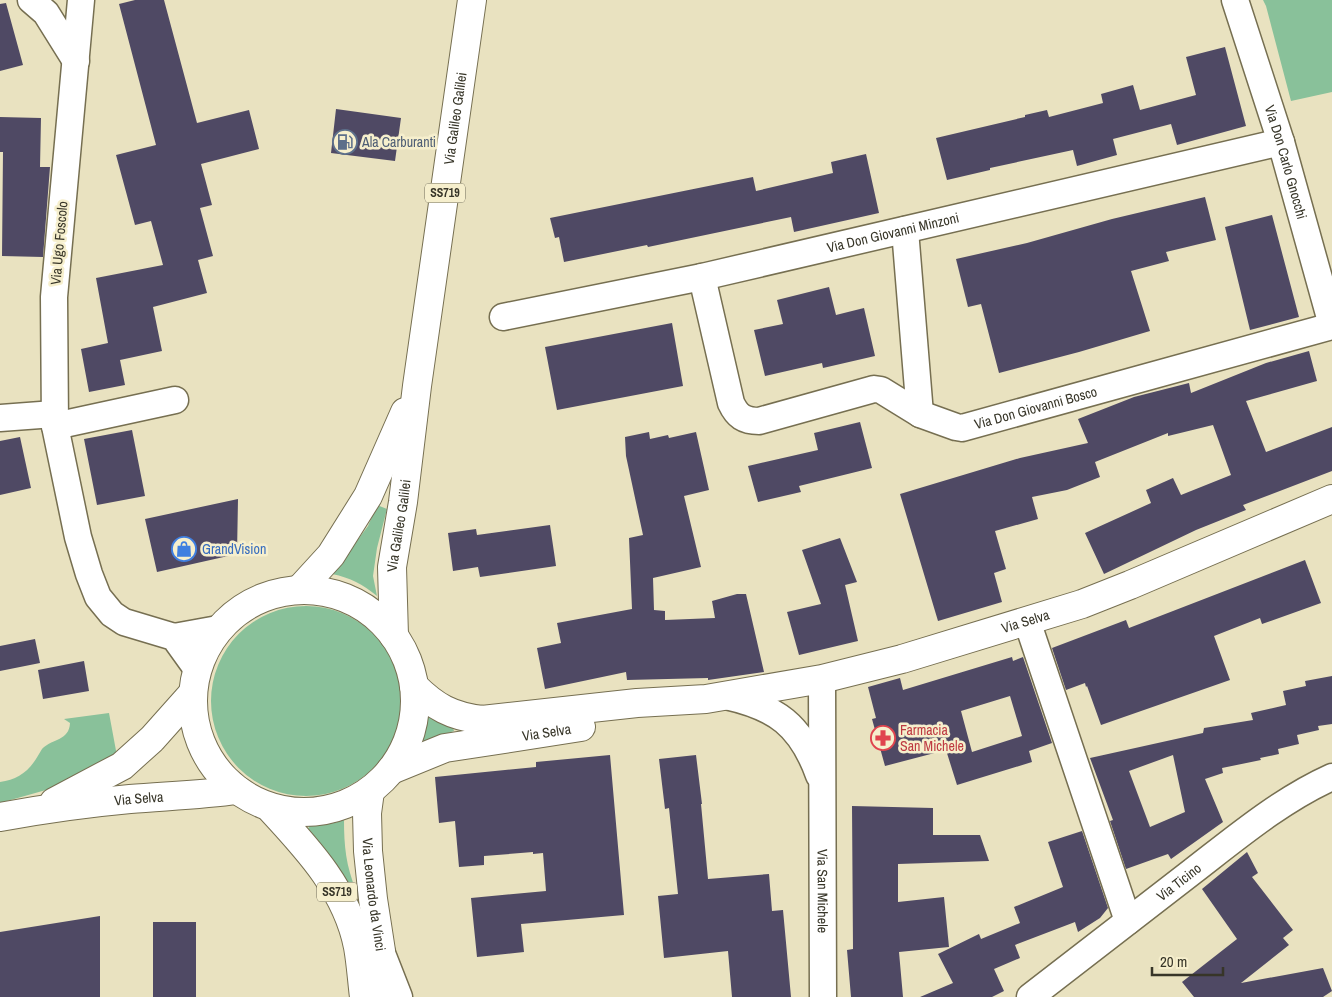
<svg xmlns="http://www.w3.org/2000/svg" width="1332" height="997" viewBox="0 0 1332 997" font-family="'Archivo Narrow',sans-serif">
  <style>
    .green { fill: #89c19a }
    .building { fill: #4f4964; fill-rule: evenodd }
    .lines { fill: none; stroke-linecap: round; stroke-linejoin: round }
    .minor-casing { stroke: #766f51; stroke-width: 29 }
    .major-casing { stroke: #766f51; stroke-width: 30 }
    .minor { stroke: #fff; stroke-width: 26 }
    .major { stroke: #fff; stroke-width: 28 }
    .labels { text-anchor: middle; dominant-baseline: central; stroke-width: 5; stroke-linejoin: round; paint-order: stroke }
    .shield { fill: #f6efcd; stroke: #706d5a; stroke-width: 1 }
    .shield-label { font-size: 12px; font-weight: bold; fill: #373528 }
    .street-label { font-size: 14px; fill: #373528; stroke: #f6efcd }
    .service-label { font-size: 14px; fill: #4e5e75; stroke: #f6efcd; text-anchor: start }
    .shop-label { font-size: 14px; fill: #366cbe; stroke: #f6efcd; text-anchor: start }
    .health-label { font-size: 14px; fill: #be3a42; stroke: #f6efcd; text-anchor: start }
  </style>
  <rect width="100%" height="100%" fill="#e9e2c0"/>
  <path class="green" d="M1263 0H1332V92L1291 101 1266 6Z
    M377 505 387 509 377 548 373 576 377 596C362 584 351 578 332 574L368 526Z
    M211 701a95 95 0 1 1 190 0a95 95 0 1 1-190 0Z
    M426 712 452 725 454 731 422 742Z
    M109 713 117 756 53 788 0 803V782C16 780 27 773 36 759 38 756 40 752 42 749 53 738 69 741 70 723L64 719Z
    M344 820C344 846 346 866 356 890L348 893 307 834 309 826 334 823Z"/>
  <path class="building" d="M135 0H164L197 123 249 110 259 149 201 164 212 205 200 208 213 256 198 260 207 293 153 307 162 351 120 360 125 385 89 392 81 349 108 343 96 278 163 265 151 221 135 225 116 155 156 145 119 4Z
    M6 3 23 65 0 71V4Z
    M1225 47 1246 126 1177 145 1171 124 1113 139 1117 155 1077 166 1073 150 990 168V170L947 180 936 138 1025 117V115L1047 110 1049 117 1103 103 1101 94 1133 85 1140 110 1196 95 1186 57Z
    M336 109 401 118 395 161 331 153Z
    M0 117 41 118 40 167H50L43 257 2 256 3 152H0Z
    M866 154 879 213 794 232 791 217 648 247 647 245 564 262 559 237 555 238 550 218 753 177 756 191 833 173 831 162Z
    M1205 197 1216 240 1166 252 1169 261 1131 271 1150 331 1079 352 999 373 981 304 968 307 956 259 1027 243 1112 219Z
    M1272 215 1299 317 1250 330 1225 227Z
    M829 287 836 315 864 308 875 356 823 368 822 363 765 376 754 330 783 324 777 300Z
    M672 323 683 386 557 410 545 347Z
    M1309 351 1317 381 1246 401 1266 452 1332 427V471L1243 505 1246 510 1196 530 1104 574 1085 533 1151 503 1146 490 1173 478 1181 495 1231 475 1213 425 1168 436V433L1095 462 1100 477 1067 490 1032 497 1038 519 995 531 1006 569 994 573 1002 602 938 621 900 494 1020 458 1088 443 1078 419 1134 397 1189 383 1191 393 1266 363Z
    M860 422 872 468 799 486 801 492 758 502 748 466 818 450 814 433Z
    M132 430 145 496 97 505 84 439Z
    M649 432 650 439 668 435 669 438 696 432 709 490 684 496 701 567 653 578 654 610 665 611V620L715 618 712 601 737 594H746L764 672 708 680V678L627 680 626 672 545 689 537 648 561 643 557 623 632 609 629 538 643 535 626 456 625 437Z
    M20 437 31 488 0 495V441Z
    M238 499 237 554 157 572 145 519Z
    M550 525 556 566 480 577 478 567 453 571 448 533 476 529 477 535Z
    M840 538 857 582 845 585 858 641 799 655 787 612 821 604 802 550Z
    M1305 560 1321 603 1262 624 1260 618 1214 636 1230 680 1101 725 1087 686 1086 687 1085 683 1066 690 1052 648 1126 620 1129 628Z
    M35 639 40 663 0 671V646Z
    M1012 657 1013 661 1023 657 1052 743 1029 751 1032 762 957 785 946 750 885 766 872 719 876 718 868 687 900 678 903 690ZM1010 696 1022 736 972 752 961 711Z
    M84 661 89 691 43 699 38 670Z
    M1332 676V724L1318 726 1319 730 1297 735 1299 744 1278 749 1279 754 1260 758 1261 760 1222 768 1223 773 1205 779 1223 822 1171 859 1168 854 1126 869 1110 821 1113 820 1090 758 1203 733 1204 728 1253 720 1251 713 1286 705 1283 691 1306 686 1305 681ZM1173 755 1185 812 1150 827 1129 771Z
    M610 755 624 915 521 924 524 952 477 957 471 898 546 891 543 853 533 854V852L484 856V865L459 867 455 821 439 823 435 777 536 767V762Z
    M696 755 702 804H701L708 879 769 874 772 911 783 910 791 997H732L728 951 664 958 658 896 678 894 669 808 665 809 659 759Z
    M852 806 933 808V835H980L989 861 898 864V902L944 897 949 947 899 952 903 997H851L847 950 853 949Z
    M1082 831 1108 908 1100 918 1078 932 1075 922 1015 945 1020 958 994 969 1004 991 992 997H920L953 983 938 954 979 934 981 939 1020 923 1014 907 1063 887 1048 842Z
    M1247 852 1258 873 1252 877 1293 930 1283 938 1289 945 1241 983 1323 968 1332 991 1323 997H1194L1182 982 1237 939 1202 889Z
    M100 916V997H0V932Z
    M153 922H196V997H153Z"/>
  <g class="lines">
    <defs>
      <g id="minor">
        <path d="M31 0 46 13 76 61"/>
        <path d="M81 0 54 297 55 426 78 537 89 574 98 597 112 614 124 622 174 637 197 669"/>
        <path id="s1" d="M1235 0 1281 142 1332 325"/>
        <path d="M905 230 920 414"/>
        <path id="s2" d="M702 277 731 403C737 416 744 421 759 421L874 389 881 390 920 414 956 427 962 428 1332 326"/>
        <path id="s3" d="M503 317 702 277 1281 142"/>
        <path d="M0 418 54 414"/>
        <path d="M55 426 175 400"/>
        <path d="M1027 621 1128 921"/>
        <path d="M174 637 218 629"/>
        <path id="s4" d="M822 679 823 997"/>
        <path d="M726 696C776 707 801 725 819 775"/>
        <path d="M381 951 399 997"/>
        <path id="s5" d="M1030 997C1085 955 1139 913 1193 871 1237 837 1281 800 1332 777"/>
      </g>
      <g id="major">
        <circle cx="304" cy="701" r="111"/>
        <path d="M299 590 331 555 368 496 405 412"/>
        <path id="s6" d="M394 636 392 567 403 502 417 386 472 0"/>
        <path id="s7" d="M414 686C435 707 451 716 482 720L637 703 706 699 822 679 902 659 1082 604 1130 585 1332 499"/>
        <path id="s8" d="M391 770 445 748 581 727"/>
        <path id="s9" d="M370 791 367 813 368 851 373 899 381 951 379 997"/>
        <path d="M54 802 122 766 152 739 193 693"/>
        <path d="M269 807C307 848 347 890 358 947 361 964 362 981 364 997"/>
        <path id="s10" d="M0 817C43 809 86 803 130 799 166 796 202 795 237 790"/>
      </g>
    </defs>
    <use href="#minor" class="minor-casing"/>
    <use href="#major" class="major-casing"/>
    <use href="#minor" class="minor"/>
    <use href="#major" class="major"/>
  </g>
  <defs>
    <symbol id="fuel-ring" viewBox="-11 -11 22 22"><circle r="9.5" fill="#f6efcd" stroke="#5c6f8a" stroke-width="1.5"/><path d="M-5.5-6h7V0h2V4h1.3V-2.5L3-4.5l.8-.8L6-3V5H2.5V1h-1V6h-7ZM-4.2-4.7v3.2H.2V-4.7Z" fill="#5c6f8a"/></symbol>
    <symbol id="shop-ring" viewBox="-11 -11 22 22"><circle r="9.5" fill="#f6efcd" stroke="#3f7fe0" stroke-width="1.5"/><path d="M-5-2.5h2.3a2.7 3.5 0 0 1 5.4 0H5L5.5 6h-11ZM-1.5-2.5h3a1.5 2.3 0 0 0-3 0Z" fill="#3f7fe0"/></symbol>
    <symbol id="pharmacy-ring" viewBox="-11 -11 22 22"><circle r="9.5" fill="#f6efcd" stroke="#e0444e" stroke-width="1.5"/><path d="M-2-6h4v4h4v4h-4v4h-4v-4h-4v-4h4Z" fill="#e0444e"/></symbol>
  </defs>
  <g fill-rule="evenodd">
    <use href="#fuel-ring" x="331" y="128" width="28" height="28"/>
    <use href="#shop-ring" x="170" y="535" width="28" height="28"/>
    <use href="#pharmacy-ring" x="869" y="724" width="28" height="28"/>
  </g>
  <g class="labels">
    <g class="shield">
      <rect x="425" y="183.5" width="40" height="19" rx="4"/>
      <rect x="317" y="882.5" width="40" height="19" rx="4"/>
    </g>
    <g class="shield-label">
      <text x="445" y="193">SS719</text>
      <text x="337" y="892">SS719</text>
    </g>
    <g class="street-label">
      <text stroke="none"><textPath href="#s6" startOffset="522">Via Galileo Galilei</textPath></text>
      <text stroke="none"><textPath href="#s1" startOffset="170">Via Don Carlo Gnocchi</textPath></text>
      <text stroke="none"><textPath href="#s3" startOffset="399">Via Don Giovanni Minzoni</textPath></text>
      <text transform="translate(59 243) rotate(-85)">Via Ugo Foscolo</text>
      <text stroke="none"><textPath href="#s2" startOffset="458">Via Don Giovanni Bosco</textPath></text>
      <text stroke="none"><textPath href="#s6" startOffset="111">Via Galileo Galilei</textPath></text>
      <text stroke="none"><textPath href="#s7" startOffset="632">Via Selva</textPath></text>
      <text stroke="none"><textPath href="#s8" startOffset="161">Via Selva</textPath></text>
      <text stroke="none"><textPath href="#s10" startOffset="140">Via Selva</textPath></text>
      <text stroke="none"><textPath href="#s5" startOffset="188">Via Ticino</textPath></text>
      <text stroke="none"><textPath href="#s4" startOffset="212">Via San Michele</textPath></text>
      <text stroke="none"><textPath href="#s9" startOffset="104">Via Leonardo da Vinci</textPath></text>
    </g>
    <g class="service-label">
      <text x="362" y="142">Ala Carburanti</text>
    </g>
    <g class="shop-label">
      <text x="202" y="549">GrandVision</text>
    </g>
    <g class="health-label">
      <text x="900" y="730">Farmacia<tspan x="900" dy="16">San Michele</tspan></text>
    </g>
  </g>
  <path d="M1152 967v8h71v-8" fill="none" stroke="#373528" stroke-width="2.5"/>
  <text x="1160" y="967" font-size="15" fill="#373528" stroke="#f6efcd" stroke-width="4" paint-order="stroke">20 m</text>
</svg>
